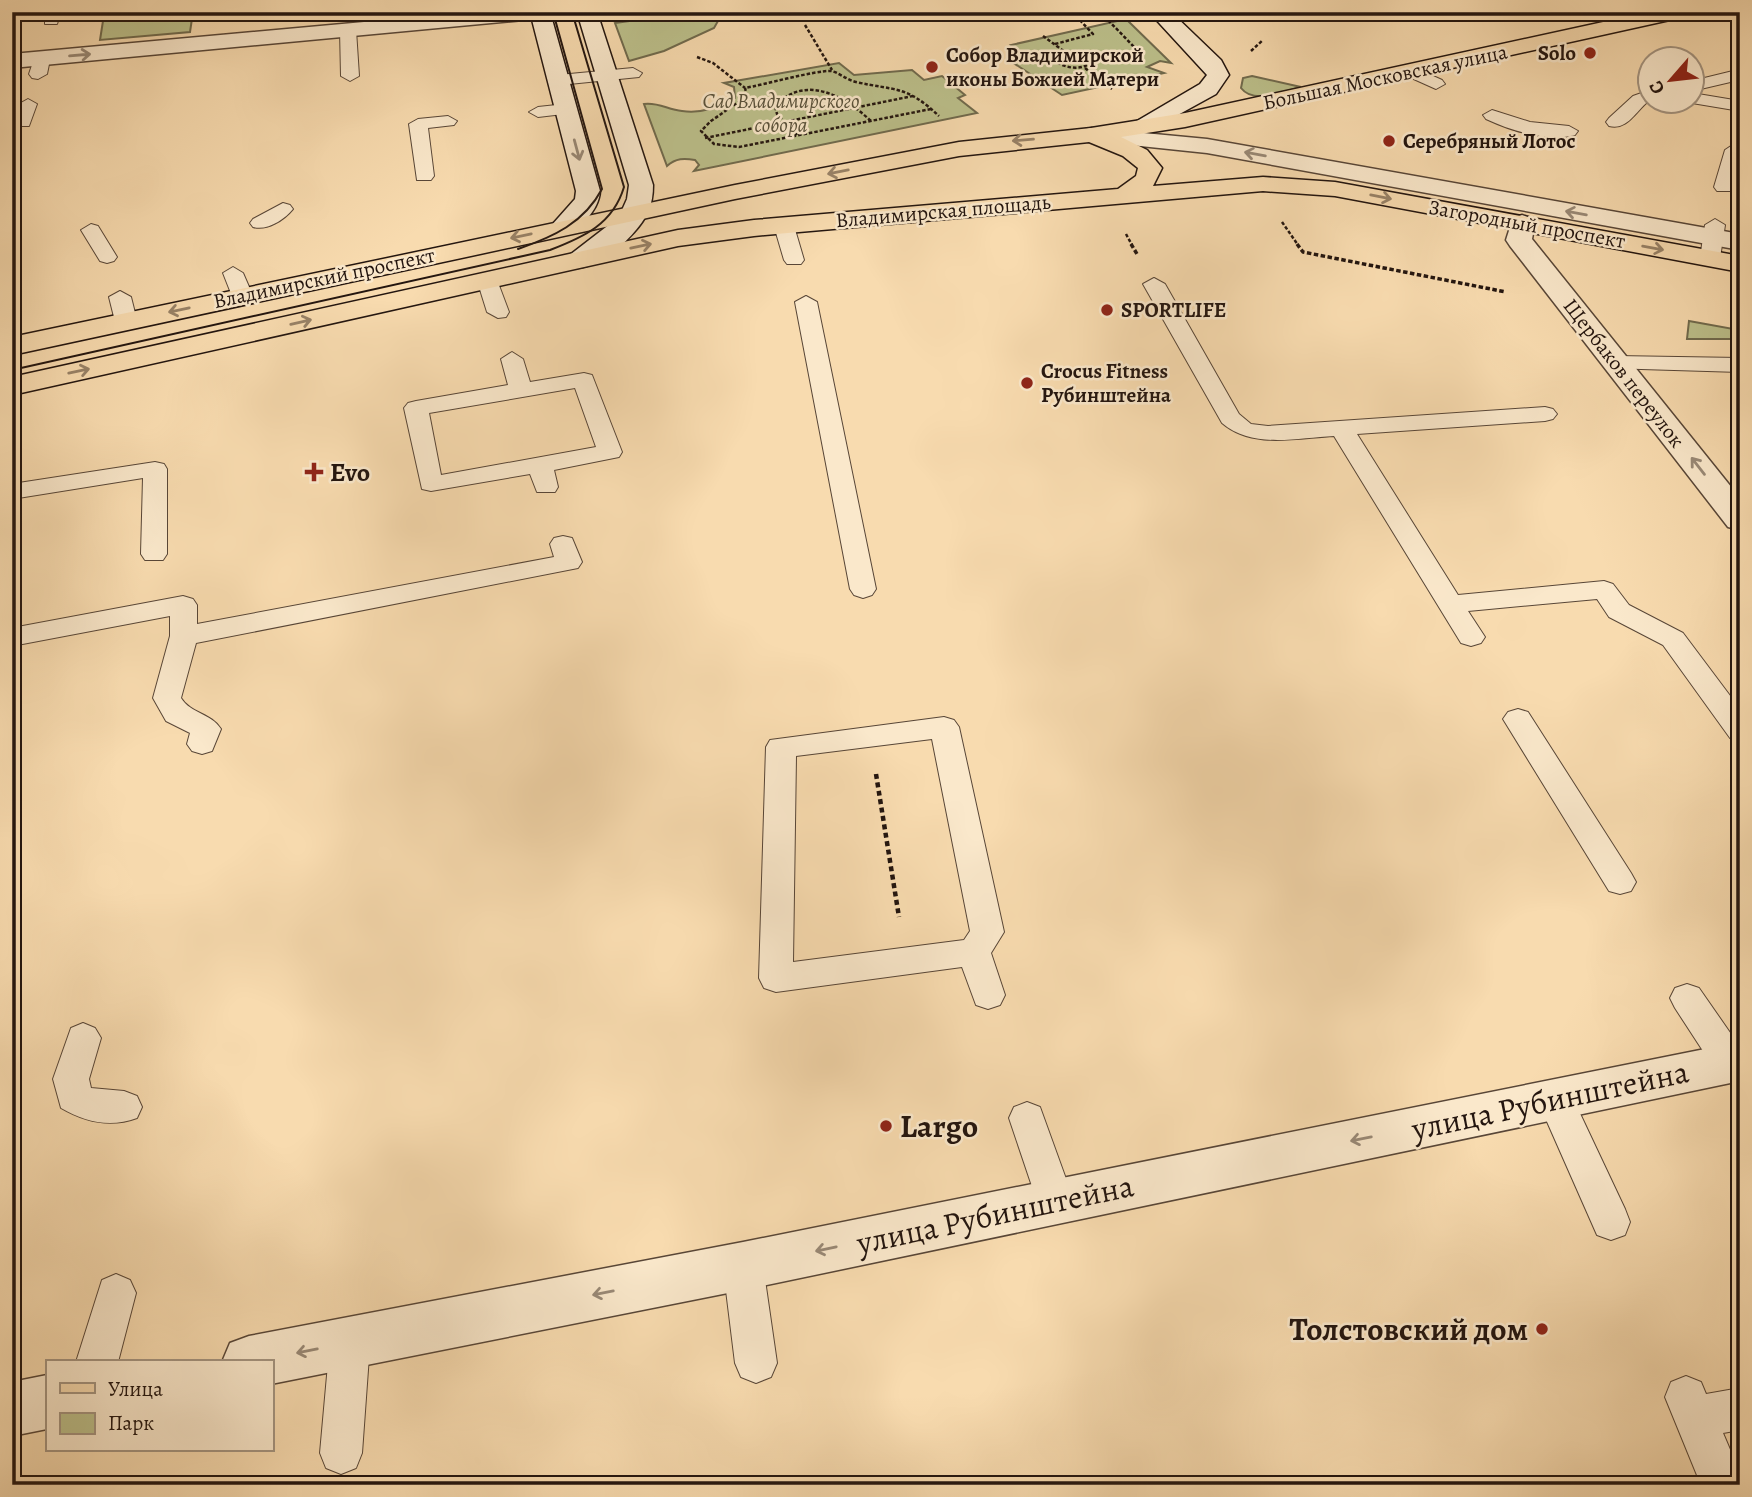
<svg xmlns="http://www.w3.org/2000/svg" width="1752" height="1497" viewBox="0 0 1752 1497" font-family="Alegreya,serif">
  <style>
    .green { fill: #bcc08b; stroke: #706a4d; stroke-width: 2 }
    .lines { fill: none; stroke-linecap: round; stroke-linejoin: round }
    .lane-casing { stroke: #584637; stroke-width: 2 }
    .street-casing { stroke: #584637; stroke-width: 3 }
    .secondary-casing { stroke: #23150f; stroke-width: 3 }
    .primary-casing { stroke: #23150f; stroke-width: 3 }
    .path-far2 { stroke: #23150f; stroke-width: 2.5; stroke-dasharray: 3.5 2; stroke-linecap: butt }
    .path-far1 { stroke: #23150f; stroke-width: 3.5; stroke-dasharray: 4.5 2.5; stroke-linecap: butt }
    .path { stroke: #23150f; stroke-width: 4.5; stroke-dasharray: 5 3.5; stroke-linecap: butt }
    .lane { fill: #fae8cb; fill-rule: evenodd }
    .street { fill: #fae8cb; fill-rule: evenodd }
    .secondary { fill: #fae8cb; fill-rule: evenodd }
    .primary { fill: #f8dbaf; fill-rule: evenodd }
    .tram { stroke: #23150f; stroke-width: 2 }
    .oneway { stroke: #998976 }
    .oneway2 { stroke: #988267 }
    .poi-dot { fill: #8f2418; stroke: #fae8cb; stroke-width: 2.5 }
    .labels { text-anchor: middle; dominant-baseline: central; stroke-width: 5; stroke-linejoin: round; paint-order: stroke }
    .far-poi-label { font-size: 21px; font-weight: bold; fill: #23150f; stroke: #fae8cb; text-anchor: start }
    .far-street-label { font-size: 21px; fill: #23150f; stroke: #fae8cb }
    .far-park-label { font-size: 21px; font-style: italic; fill: #59513a; stroke: #fae8cb }
    .poi-label { font-size: 26px; font-weight: bold; fill: #23150f; stroke: #fae8cb; text-anchor: start }
    .near-street-label { font-size: 32px; fill: #23150f; stroke: #fae8cb }
    .near-poi-label { font-size: 32px; font-weight: bold; fill: #23150f; stroke: #fae8cb; text-anchor: start }
  </style>
  <rect width="100%" height="100%" fill="#f8dbaf"/>
  <filter id="stains"><feTurbulence type="fractalNoise" baseFrequency=".00286" numOctaves="4"/><feColorMatrix values="0 0 0 0 .2 0 0 0 0 .09 0 0 0 0 .02 0 0 0 .5 -.17"/></filter>
  <radialGradient id="worn" r=".72"><stop offset=".6" stop-color="#630" stop-opacity="0"/><stop offset="1" stop-color="#630" stop-opacity=".3"/></radialGradient>
  <path class="green" d="M193 12 190 32 100 40 103 21Z
    M695 12H714L718 21 714 28 664 51 629 61 615 23Z
    M1126 19 1171 63 1160 61 1147 67 1164 73 1062 95 1012 62 1029 59 1011 45Z
    M839 63 854 75 912 70 924 80 942 76 965 95 958 98 977 113 694 171 699 165 695 160C684 158 676 158 667 166L644 104C659 102 668 110 682 111 702 114 718 107 735 98L734 87 724 83Z
    M1252 76 1301 87C1283 91 1254 105 1241 88L1243 78Z
    M1689 321 1739 330V339H1687Z"/>
  <g class="lines">
    <defs>
      <path id="lane" d="M45 12H61L57 24H45Z
        M411 12H427V27H415Z
        M1716 12H1737L1740 16 1732 21Z
        M348 25 356 30 359 76 350 81 341 76 340 30Z
        M42 54 50 59 47 74 38 79 32 78 29 74 34 59Z
        M1413 67 1442 80 1445 84 1436 89 1407 76 1404 72 1407 68Z
        M633 68 642 73 639 77 559 85 550 80 559 75Z
        M1733 71 1739 72V80L1692 91V81Z
        M1650 90V100C1636 110 1628 131 1609 126L1606 122 1609 118 1633 96Z
        M1692 93 1740 101V111L1686 102H1692Z
        M28 99 37 104 29 126H17L14 122 19 104Z
        M566 104 575 109 572 113 538 117 529 112 538 107Z
        M1492 110 1530 122 1569 126 1578 131 1575 135C1547 142 1512 131 1486 119L1483 115Z
        M448 116 457 121 454 125 428 128 434 176 431 180H417L409 124 418 119Z
        M1734 144 1740 146C1740 162 1739 177 1731 191H1717L1714 187 1725 150Z
        M283 203 290 205 293 209C284 220 267 231 253 227L250 223 253 219Z
        M1715 219 1725 225 1720 258 1710 264 1700 258 1705 225Z
        M784 220 794 226 804 260 801 264H787L784 260 774 226Z
        M91 224 98 226 117 257 114 261 107 263 100 261 81 230Z
        M233 267 243 273 253 296 250 301H234L223 273Z
        M487 274 497 280 509 312 506 317 498 318 487 312 477 280Z
        M1154 278 1165 284 1239 414 1251 424 1268 426 1545 407 1553 409 1557 414 1553 419 1545 421 1357 434 1458 595 1604 581 1613 584 1629 605 1683 633 1740 709V741L1730 738 1663 645 1609 617 1597 599 1468 611 1485 637 1481 643 1471 646 1461 643 1334 436C1296 438 1252 449 1222 423L1143 284Z
        M120 291 131 297 137 321 134 326 126 328 115 321 109 297Z
        M806 296 817 302 876 589 872 595 863 598 854 595 850 589 795 302Z
        M512 352 523 359 530 382 584 373 592 375 622 452 619 457 554 470 558 487 555 492H537L530 474 431 491 422 489 404 408 408 403 416 401 508 385 501 359ZM575 388 596 447 441 475 429 413Z
        M1616 356 1740 358V372L1608 368 1605 363 1608 358Z
        M155 462 164 464 167 469V554L163 560H145L141 554 143 478 12 499V484Z
        M563 536 572 538 582 562 578 568 196 643 181 698C191 714 211 713 221 729L212 751 202 754 192 751 187 744 190 733 166 721 153 698 170 636V616L12 646V628L183 596 193 599 197 605V624L554 557 550 544 554 538Z
        M1518 709 1528 712 1631 873 1636 882 1631 891 1620 894 1609 891 1503 719 1508 712Z
        M944 717 954 720 959 727 1004 932 991 953 1005 995 1000 1005 988 1009 976 1005 962 967 776 992 764 988 759 978 766 747 770 740ZM932 739 970 931 964 940 793 962 796 756Z
        M1687 984 1699 988 1740 1047V1075L1731 1078 1718 1074 1675 1008 1670 998 1675 988Z
        M83 1023 95 1028 101 1038 89 1079 91 1088 124 1091 137 1096 142 1107 137 1118C110 1128 85 1122 61 1108L53 1079 71 1028Z
        M1555 1083 1568 1088 1625 1209 1630 1222 1625 1235 1611 1240 1597 1235 1537 1099 1542 1088Z
        M1027 1102 1040 1107 1074 1201 1069 1213 1055 1218 1041 1213 1009 1118 1014 1107Z
        M743 1247 757 1253 763 1266 777 1363 771 1377 756 1383 741 1377 735 1363 723 1266 729 1253Z
        M116 1274 130 1280 136 1293 118 1362H76L102 1280Z
        M350 1322 364 1328 370 1342 362 1453 356 1468 341 1474 326 1468 320 1453 330 1342 336 1328Z
        M1686 1376 1701 1382 1706 1394 1740 1388V1430L1723 1433 1740 1473V1485H1701L1665 1397 1671 1382Z"/>
      <path id="street" d="M474 12H555L545 18 12 68V54Z
        M1091 128 1207 139 1740 234V250L1207 153 1083 140 1079 135 1083 130Z
        M1522 215 1531 218 1535 223 1532 239 1740 498V530L1728 527 1510 246 1506 240 1513 218Z
        M1740 1042V1081L743 1290 271 1384V1362H222L230 1343 249 1336 743 1242Z
        M47 1375V1429L12 1436V1382Z"/>
      <path id="secondary" d="M530 12H550L600 191C599 211 576 237 555 231L551 226 575 199 576 191Z
        M577 12H597L653 185C653 194 652 203 648 212 636 237 595 274 566 267L562 261 619 217 627 199 629 185Z
        M1149 12H1171L1221 60 1229 75 1216 94 1145 133 1137 131 1133 126 1137 121 1200 84 1207 75Z"/>
      <path id="primary" d="M1649 12H1689L1679 18 1185 127 1121 137 1147 150 1162 168 1153 186 1263 177 1335 182 1740 256V272L1335 196 1263 191 754 236 678 246 12 395V377L678 230 754 220 1118 189 1136 176 1138 168 1123 156 1089 142 959 156 735 199 12 355V337L735 185 959 142 1091 128 1185 113Z"/>
    </defs>
    <use href="#lane" class="lane-casing"/>
    <use href="#street" class="street-casing"/>
    <use href="#secondary" class="secondary-casing"/>
    <use href="#primary" class="primary-casing"/>
    <path class="path-far2" d="M805 25 832 70
      M1043 36 1065 52
      M1055 44 1093 34 1077 17
      M1251 51 1263 40
      M1066 53 1085 54 1094 60C1083 71 1069 69 1056 62L1057 57Z
      M697 57 713 63 745 88
      M1092 58 1139 52 1106 18
      M1085 68 1112 89
      M931 109 739 147 714 144 701 131 711 121 747 96 745 88C762 85 817 70 831 71 838 72 847 80 856 82 896 91 906 85 939 116
      M797 135 777 114 775 106C806 73 845 97 871 121
      M705 138 913 96
      M1282 222 1298 245
      M1126 234 1132 245"/>
    <path class="path-far1" d="M1131 244 1137 254
      M1297 244 1303 252 1506 292"/>
    <path class="path" d="M876 774 899 917"/>
    <use href="#lane" class="lane"/>
    <use href="#street" class="street"/>
    <use href="#secondary" class="secondary"/>
    <use href="#primary" class="primary"/>
    <path class="tram" d="M518 249C553 237 584 223 602 189L553 12
      M12 370 550 250C584 237 613 224 624 187L572 12"/>
  </g>
  <defs><path id="oneway-shaft" d="M-6 0H5M1.5-3L5.5 0L1.5 3" fill="none" stroke-width="1.6" stroke-linecap="round" stroke-linejoin="round" transform="scale(1.75)"/></defs>
  <g class="oneway">
    <use href="#oneway-shaft" transform="translate(80 55) rotate(-5)"/>
    <use href="#oneway-shaft" transform="translate(577 150) rotate(75)"/>
    <use href="#oneway-shaft" transform="translate(1255 154) rotate(-170)"/>
    <use href="#oneway-shaft" transform="translate(1576 213) rotate(-170)"/>
    <use href="#oneway-shaft" transform="translate(1698 466) rotate(-128)"/>
    <use href="#oneway-shaft" transform="translate(1361 1139) rotate(169)"/>
    <use href="#oneway-shaft" transform="translate(826 1249) rotate(168)"/>
    <use href="#oneway-shaft" transform="translate(603 1293) rotate(169)"/>
    <use href="#oneway-shaft" transform="translate(307 1351) rotate(169)"/>
  </g>
  <g class="oneway2">
    <use href="#oneway-shaft" transform="translate(1023 140) rotate(175)"/>
    <use href="#oneway-shaft" transform="translate(838 172) rotate(169)"/>
    <use href="#oneway-shaft" transform="translate(1381 197) rotate(11)"/>
    <use href="#oneway-shaft" transform="translate(521 236) rotate(168)"/>
    <use href="#oneway-shaft" transform="translate(641 246) rotate(-12)"/>
    <use href="#oneway-shaft" transform="translate(1653 248) rotate(10)"/>
    <use href="#oneway-shaft" transform="translate(179 310) rotate(168)"/>
    <use href="#oneway-shaft" transform="translate(301 322) rotate(-13)"/>
    <use href="#oneway-shaft" transform="translate(79 371) rotate(-12)"/>
  </g>
  <g class="poi-dot">
    <circle cx="1590" cy="53" r="7"/>
    <circle cx="932" cy="67" r="7"/>
    <circle cx="1389" cy="141" r="7"/>
    <circle cx="1107" cy="310" r="7"/>
    <circle cx="1027" cy="383" r="7"/>
    <path d="M310.5 461.5h7v7h7v7h-7v7h-7v-7h-7v-7h7z"/>
    <circle cx="886" cy="1126" r="7"/>
    <circle cx="1542" cy="1329" r="7"/>
  </g>
  <g class="labels">
    <g class="far-poi-label">
      <text x="1576" y="53" text-anchor="end">Solo</text>
      <text x="946" y="55">Собор Владимирской<tspan x="946" dy="24">иконы Божией Матери</tspan></text>
      <text x="1403" y="141">Серебряный Лотос</text>
      <text x="1121" y="310">SPORTLIFE</text>
      <text x="1041" y="371">Crocus Fitness<tspan x="1041" dy="24">Рубинштейна</tspan></text>
    </g>
    <g class="far-street-label">
      <text transform="translate(1385 77) rotate(-12)">Большая Московская улица</text>
      <text transform="translate(943 211) rotate(-5)">Владимирская площадь</text>
      <text transform="translate(1527 224) rotate(10)">Загородный проспект</text>
      <text transform="translate(324 278) rotate(-12)">Владимирский проспект</text>
      <text transform="translate(1624 373) rotate(52)">Щербаков переулок</text>
    </g>
    <g class="far-park-label">
      <text x="781" y="101">Сад Владимирского<tspan x="781" dy="24">собора</tspan></text>
    </g>
    <g class="poi-label">
      <text x="330" y="472">Evo</text>
    </g>
    <g class="near-street-label">
      <text transform="translate(1550 1100) rotate(-12)">улица Рубинштейна</text>
      <text transform="translate(995 1214) rotate(-12)">улица Рубинштейна</text>
    </g>
    <g class="near-poi-label">
      <text x="900" y="1126">Largo</text>
      <text x="1528" y="1329" text-anchor="end">Толстовский дом</text>
    </g>
  </g>
  <rect width="1752" height="1497" fill="none" stroke="#f8dbaf" stroke-width="42"/>
  <rect x="14" y="14" width="1724" height="1469" fill="none" stroke="#23150f" stroke-width="3.5"/>
  <rect x="21" y="21" width="1710" height="1455" fill="none" stroke="#23150f" stroke-width="2"/>
  <rect x="46" y="1360" width="228" height="91" fill="#fae8cb" stroke="#a49480" stroke-width="2"/>
  <rect x="60" y="1383" width="35" height="10" fill="#f8dbaf" stroke="#a49480" stroke-width="2"/>
  <text x="108" y="1396" font-size="21" fill="#23150f">Улица</text>
  <rect x="60" y="1413" width="35" height="21" fill="#bcc08b" stroke="#a49480" stroke-width="2"/>
  <text x="108" y="1430" font-size="21" fill="#23150f">Парк</text>
  <g transform="translate(1671 80) rotate(242)"><circle r="33" fill="#fae8cb" stroke="#a49480" stroke-width="2"/>
  <path d="M0-5L12 26L0 18L-12 26Z" fill="#8f2418"/>
  <text y="-10" font-size="19" font-weight="bold" text-anchor="middle" fill="#23150f">С</text>
  </g>
  <rect width="100%" height="100%" filter="url(#stains)"/>
  <rect width="100%" height="100%" fill="url(#worn)"/>
</svg>
